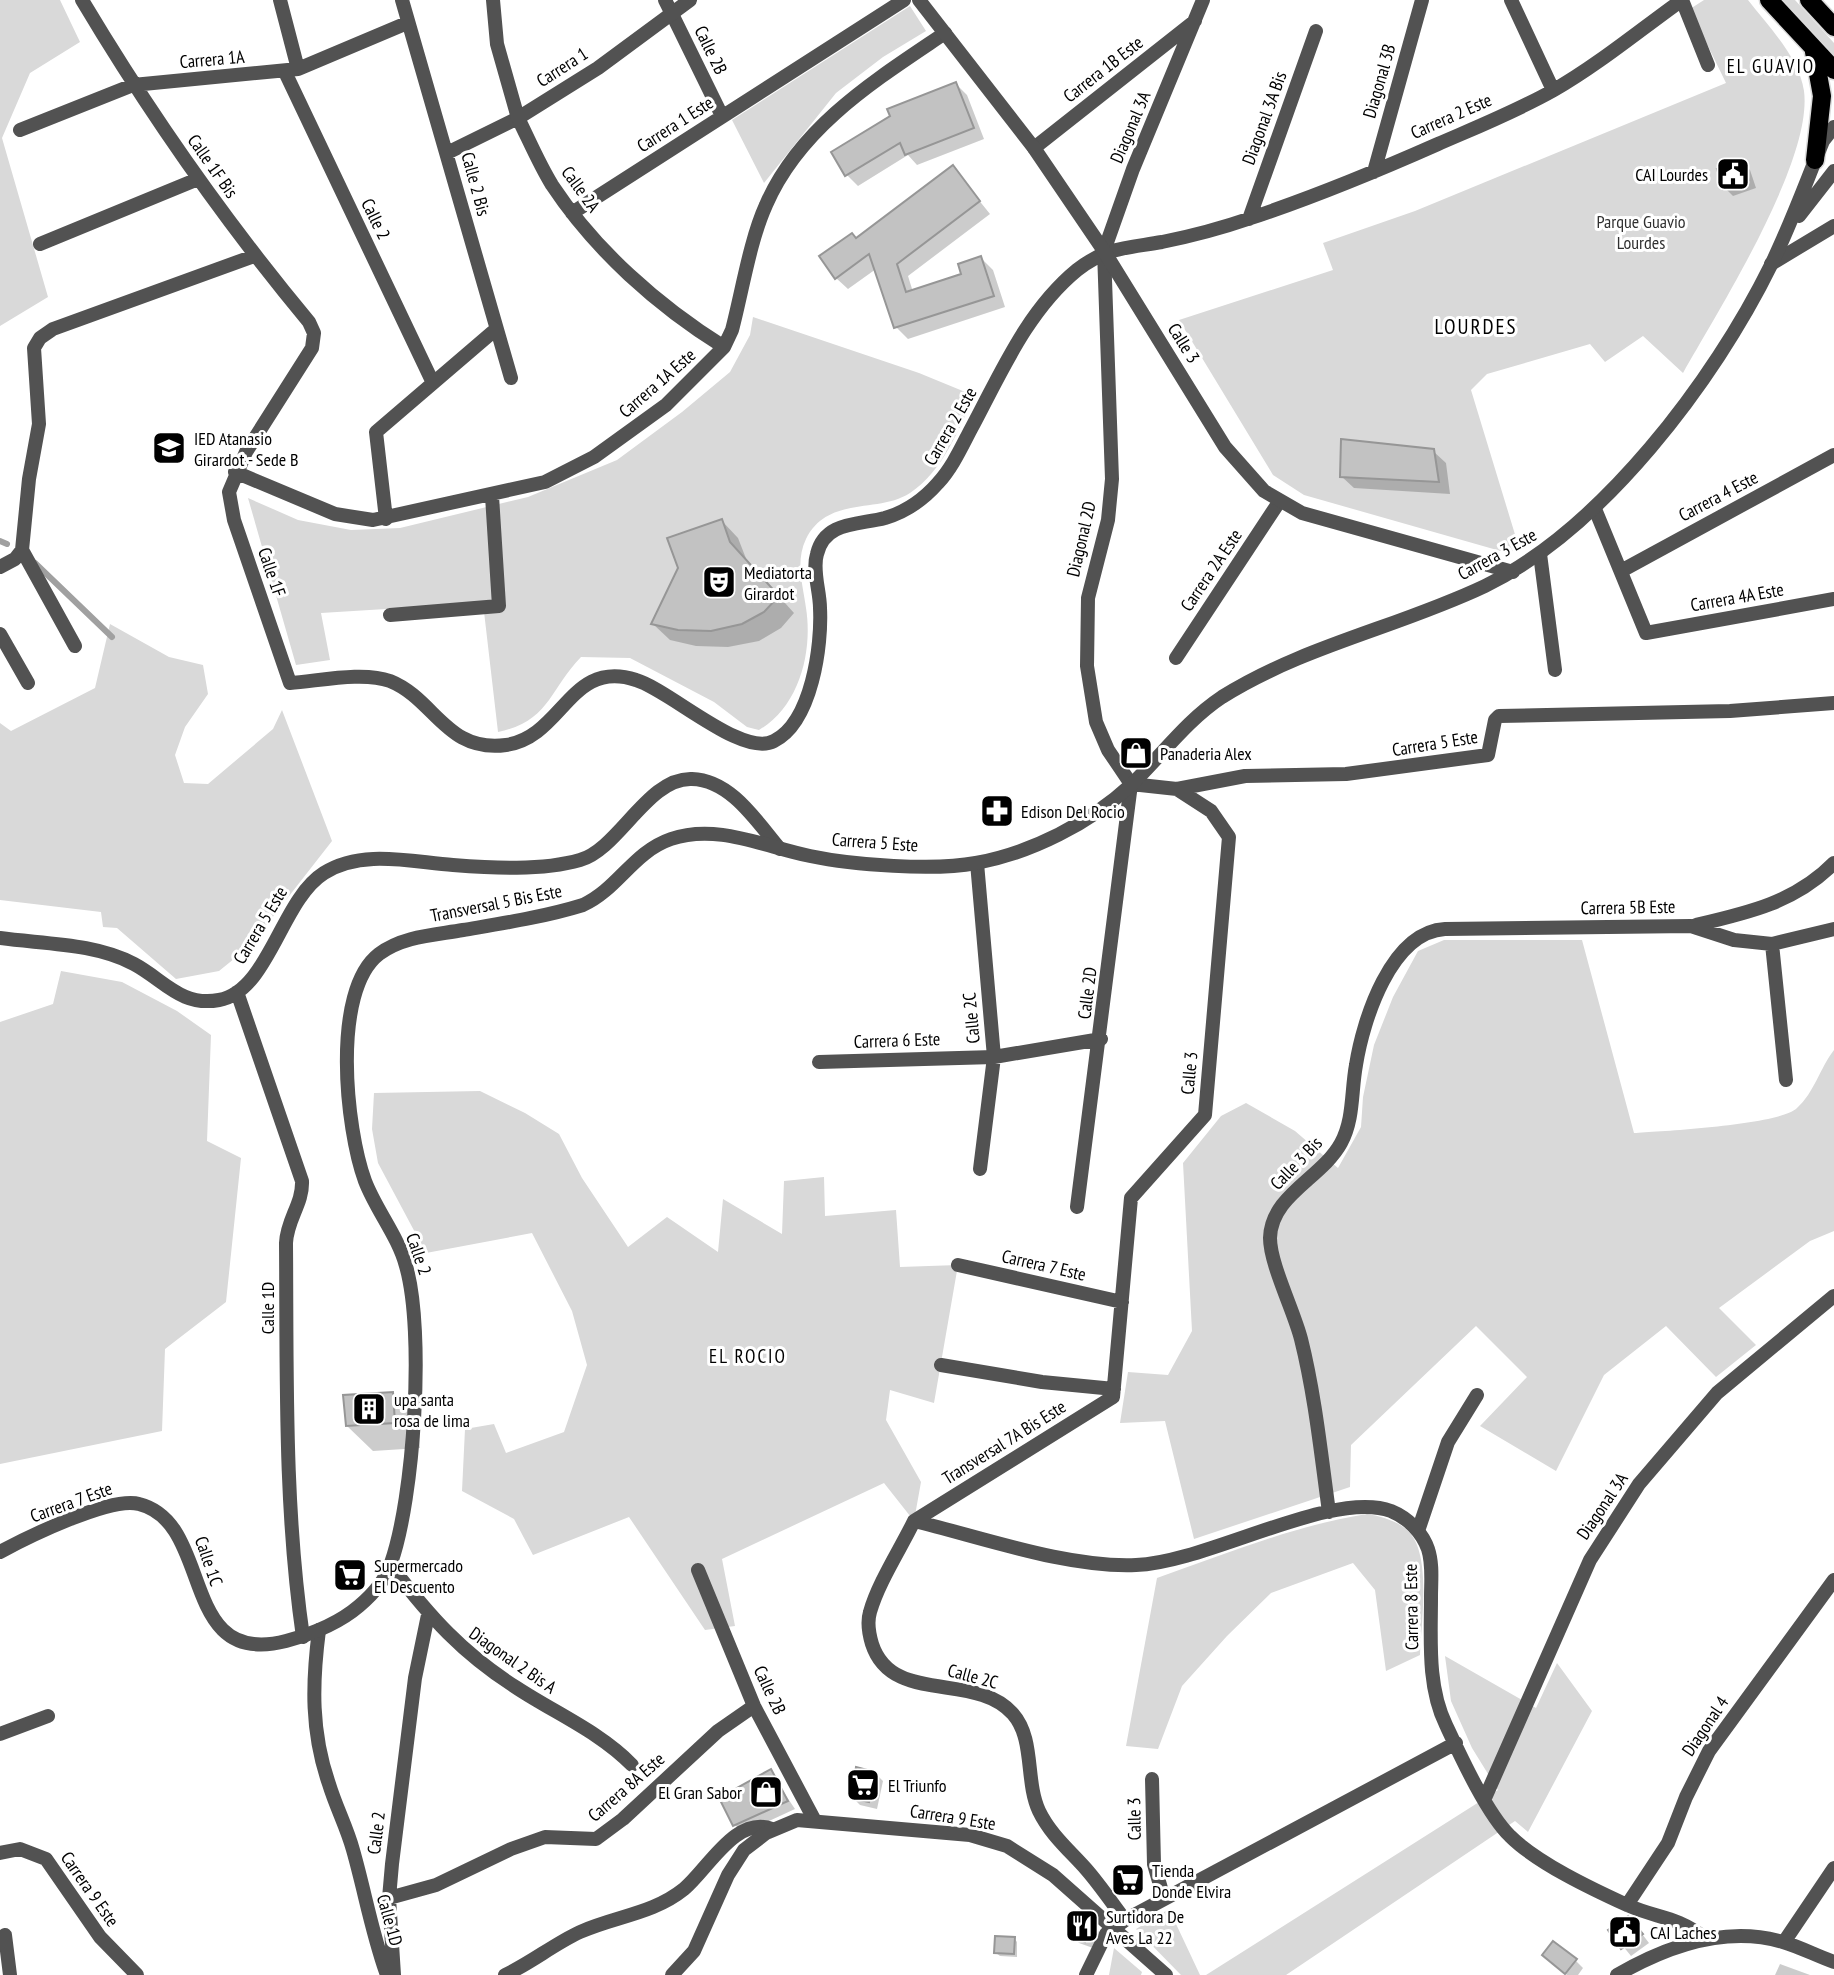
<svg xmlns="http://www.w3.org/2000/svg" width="1834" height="1975" viewBox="0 0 1834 1975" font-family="'PT Sans Narrow',sans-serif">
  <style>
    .green { fill: #d9d9d9 }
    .shadow { fill: #0003 }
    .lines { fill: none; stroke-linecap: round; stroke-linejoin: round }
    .stream { stroke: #a0a0a0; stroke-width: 6 }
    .building { fill: #c2c2c2; stroke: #969696; stroke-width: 2 }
    .primary-casing { stroke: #dbdbdb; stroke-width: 21 }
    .minor { stroke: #525252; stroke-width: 14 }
    .tertiary { stroke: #525252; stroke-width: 14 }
    .primary { stroke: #000; stroke-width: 18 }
    .labels { text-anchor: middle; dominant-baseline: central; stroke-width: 6; stroke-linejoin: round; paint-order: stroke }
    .street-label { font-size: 18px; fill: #000; stroke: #fff }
    .poi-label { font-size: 18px; fill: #000; stroke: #fff; text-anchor: start }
    .park-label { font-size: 18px; fill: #303030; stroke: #fff }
    .neighbourhood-label { font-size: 19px; letter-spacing: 2px; fill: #000; stroke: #fff }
    .quarter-label { font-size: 21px; letter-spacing: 2px; fill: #000; stroke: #fff }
  </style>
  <rect width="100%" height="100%" fill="#fff"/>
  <path class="green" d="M0 0H60L80 42 30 73 2 138 48 297 0 326Z
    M1704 0H1748C1768 26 1799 57 1804 91 1813 161 1719 309 1683 373L1643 336 1605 362 1590 344 1487 374 1471 390 1517 541 1511 554 1304 495 1273 475 1179 320 1333 270 1323 243 1415 211 1726 83 1690 9Z
    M1779 0H1795L1834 43V58Z
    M910 6 926 31 883 57 836 93 764 183 732 120Z
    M753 317 919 373 975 396C957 431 944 470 910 493 878 514 828 495 806 539 795 562 803 585 806 608 813 652 799 707 759 730L747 727 714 702 630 658 581 657C549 690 550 721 498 732L483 603 321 613 330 660 296 665 248 498 298 520 351 530 400 528 528 497 617 460 682 412 730 372 750 335Z
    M110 624 169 657 203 665 208 694 185 727 175 755 184 783 208 784 273 729 282 710 332 841 250 946 219 971 176 979 117 928 103 927 101 912 0 900V723L11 731 95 688Z
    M1444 940H1582L1634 1133C1662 1131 1780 1125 1797 1108 1814 1093 1820 1068 1834 1050V1231L1810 1241 1719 1308 1756 1345 1716 1377 1666 1326 1604 1375 1556 1471 1480 1426 1527 1377 1476 1326 1351 1445 1350 1487 1194 1539 1165 1421 1120 1423 1128 1372 1168 1375 1192 1331 1183 1163 1221 1116 1246 1103 1295 1131 1338 1168 1361 1127 1363 1097 1374 1045 1393 997 1418 951Z
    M61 971 122 982 177 1011 211 1035 207 1141 241 1158 226 1302 165 1349 162 1431 0 1464V1022L53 1004Z
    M480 1091 525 1113 559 1134 582 1178 628 1247 667 1217 718 1252 723 1199 782 1234 784 1181 824 1177 825 1216 896 1210 900 1267 958 1265 934 1403 890 1390 886 1420 921 1482 914 1521 884 1483 722 1559 735 1626 705 1630 629 1517 533 1555 514 1519 462 1491 465 1429 494 1424 506 1453 564 1432 587 1365 572 1311 532 1233 426 1253 378 1163 372 1129 374 1093Z
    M1367 1514C1380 1516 1398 1521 1408 1531 1432 1554 1421 1622 1420 1655L1386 1671 1375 1590 1353 1563 1271 1593 1227 1636 1182 1686 1158 1749 1126 1746 1157 1578C1225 1554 1296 1525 1367 1514Z
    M1445 1656 1536 1708 1557 1663 1592 1711 1528 1832 1515 1821 1286 1975H1206L1498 1790 1472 1748 1451 1701Z
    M1169 1909 1200 1975H1181L1136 1929Z
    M1114 1948 1142 1972 1141 1975H1109Z"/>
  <path class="shadow" d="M956 84 967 95 984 139 917 165 908 155 858 186 847 175 892 117Z
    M1742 162 1750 170 1756 188 1733 196 1725 188Z
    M953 168 990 214 908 276 913 292 963 275 981 258 993 270 1005 307 908 339 896 327 876 269 848 289 836 278 857 239Z
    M1433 451 1446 463 1450 494 1354 488 1341 476Z
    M722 521 738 538 747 561 794 613 781 628 759 641 728 647 696 646 670 640 653 624Z
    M393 1394 418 1419 420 1448 373 1451 347 1426Z
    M353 1567 365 1582 355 1591 339 1573Z
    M770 1772 795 1809 743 1833 735 1825Z
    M875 1773 883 1781 877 1809 860 1805 852 1797Z
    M1129 1870 1142 1883 1131 1893 1118 1880Z
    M1091 1924 1099 1932 1093 1948 1079 1943 1071 1935Z
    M1636 1926 1649 1943 1631 1956 1610 1930Z
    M1014 1938 1017 1942V1957L1000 1956 996 1953Z
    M1575 1960 1583 1968 1578 1975H1567L1552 1963Z
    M1780 1964 1810 1975H1775Z"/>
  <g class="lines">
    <path class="stream" d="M0 541 7 544
      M35 563 112 637"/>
  </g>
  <path class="building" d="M956 82 974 128 905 155 900 143 845 176 831 152 890 116 887 109Z
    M1743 160 1749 180 1723 189 1717 169Z
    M953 165 980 201 897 264 906 292 961 274 958 264 981 256 994 296 894 328 869 254 835 279 819 256 852 233 856 238Z
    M1341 439 1434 449 1439 482 1340 477Z
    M722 519 730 542 779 596 764 612 742 624 711 631 678 630 651 624 678 568 667 538Z
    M393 1392 395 1423 346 1426 343 1395Z
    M350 1561 363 1577 350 1588 336 1572Z
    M856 1767 875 1772 869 1802 851 1798Z
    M771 1769 788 1801 733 1826 719 1798Z
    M1129 1868 1140 1879 1127 1891 1116 1880Z
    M1079 1911 1093 1923 1085 1942 1069 1935Z
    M1628 1916 1643 1934 1621 1949 1608 1930Z
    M995 1936 1015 1937 1014 1954 994 1953Z
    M1553 1941 1577 1959 1565 1974 1542 1955Z"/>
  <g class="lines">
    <defs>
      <path id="primary" d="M1769 0 1834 70
        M1809 0 1834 27
        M1814 52 1822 96 1815 160"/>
    </defs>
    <use href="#primary" class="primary-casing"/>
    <path class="minor" d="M82 0C150 114 225 221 309 322L314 333 312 348 246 452 229 492 234 520 290 683C319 681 363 671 390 681 435 699 446 753 506 745 563 737 570 658 636 680 670 690 742 758 774 741 812 722 822 645 820 608 820 591 812 570 817 554 825 521 859 525 885 518 905 512 924 499 938 483 952 468 961 448 971 429 1001 373 1027 311 1077 270 1106 247 1128 248 1162 242 1192 236 1222 228 1251 218 1314 197 1377 171 1438 144 1477 127 1517 111 1554 90 1599 64 1640 30 1682 0
      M280 0 298 69
      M402 0 511 378
      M1511 0 1553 90
      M1682 0 1708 65
      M672 14 722 116
      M285 72 433 383
      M20 130 133 85 298 69 407 23
      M1034 148 1195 21
      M447 153 518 118C529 140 539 164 552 185 595 250 658 306 724 347
      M1374 172 1422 0
      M572 213 904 0
      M1249 219 1316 31
      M40 244 198 179
      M1771 264 1834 226
      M235 472 335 514 373 520 545 482 594 457 666 405 724 347 732 330C742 292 750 240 766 205 800 126 877 79 945 33
      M1595 509 1646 633 1834 599
      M386 519 376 432 495 330
      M22 550 75 646
      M1540 554 1555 670
      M0 567 15 559 22 550 29 479 39 424 34 348 40 338 53 329 254 256
      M1621 571 1834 455
      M390 615 499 606 492 496
      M0 634 28 683
      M1176 658 1279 502
      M1131 784 1108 750 1096 722 1087 666 1088 598 1108 520 1112 479 1104 251 1133 169 1203 0
      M1131 784 1177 789 1245 776 1346 774 1488 755 1495 720 1499 716 1730 711 1834 703
      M977 863 994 1057 980 1169
      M1696 925C1748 913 1796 902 1834 863
      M0 938C43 944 95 943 134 964 164 980 181 1007 219 1000 269 991 281 900 324 873 362 849 411 862 453 865 492 868 542 871 580 860 619 849 648 777 692 779 731 780 757 822 780 849
      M1772 944 1786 1080
      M237 992 302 1181C303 1204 287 1219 286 1243 287 1373 284 1507 303 1637
      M819 1062 994 1057 1101 1039
      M1077 1207 1131 784
      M958 1265 1122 1302
      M941 1365 1042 1382 1114 1389
      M1329 1512C1321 1454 1315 1395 1301 1339 1294 1311 1270 1264 1270 1238 1271 1195 1322 1178 1341 1143 1354 1119 1351 1092 1356 1065 1363 1020 1391 932 1445 929L1691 926 1734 940 1772 944 1834 929
      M914 1521C981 1537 1067 1568 1136 1565 1206 1563 1332 1489 1391 1511 1408 1518 1422 1532 1428 1549 1433 1564 1431 1581 1431 1597 1431 1639 1427 1686 1446 1725 1460 1755 1487 1814 1510 1836 1537 1863 1592 1889 1627 1905 1659 1919 1674 1915 1705 1938
      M914 1521 1113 1397 1131 1198 1205 1115 1229 837 1211 811 1177 789
      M914 1521C901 1548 878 1583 870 1612 867 1622 869 1634 872 1644 892 1706 976 1671 1013 1714 1035 1739 1025 1781 1039 1811 1050 1834 1069 1850 1086 1869 1100 1885 1112 1903 1125 1920
      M1418 1531 1448 1442 1477 1395
      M391 1566C430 1617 462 1653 517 1688 555 1713 600 1732 632 1765
      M698 1570 754 1706 815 1821
      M319 1630C312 1684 311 1732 329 1784 336 1807 347 1828 353 1850 365 1892 372 1934 387 1975
      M0 1734 48 1716
      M1152 1779 1154 1864 1164 1899
      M1485 1798 1590 1560 1639 1484 1717 1393 1834 1296
      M389 1898 436 1885 511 1849 545 1837 596 1839 623 1819 718 1731 754 1706
      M1627 1905 1668 1843 1686 1797 1709 1751 1834 1580
      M5 1935 10 1975
      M394 1975 389 1898 392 1864 415 1678 428 1615
      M505 1975C531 1963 554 1944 580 1932 616 1916 653 1914 684 1889 708 1869 736 1815 772 1829
      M1086 1975 1106 1934 1125 1920 1456 1743"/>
    <path class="tertiary" d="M493 0 497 44 518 118 598 68 690 0
      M665 0 672 14
      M919 0 1034 148 1104 251 1225 447 1264 491 1302 513 1513 572
      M1799 216 1834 171
      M0 1552C28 1537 111 1496 139 1504 215 1523 177 1669 286 1641 312 1634 338 1624 359 1606 372 1595 386 1579 391 1563 414 1498 425 1332 406 1266 398 1236 376 1210 365 1181 346 1129 331 991 379 954 403 936 435 935 463 930 504 923 544 917 583 905 618 889 633 852 671 839 717 823 765 847 810 856 853 865 934 871 976 863 1031 853 1090 823 1131 785 1162 755 1186 721 1222 697 1303 646 1399 627 1485 586 1602 529 1714 381 1771 265 1791 224 1806 182 1823 141L1834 127
      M0 1853 20 1849 46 1859 100 1937 137 1975
      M1784 1942 1834 1868
      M672 1975 694 1951 728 1875 744 1850 766 1833 797 1820 970 1835 1007 1846 1053 1875 1166 1975
      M1617 1975C1667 1946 1726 1925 1783 1942 1800 1947 1817 1956 1834 1962"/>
    <use href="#primary" class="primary"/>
  </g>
  <defs>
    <symbol id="civic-square" viewBox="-11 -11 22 22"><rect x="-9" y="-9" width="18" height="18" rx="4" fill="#000" stroke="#fff"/><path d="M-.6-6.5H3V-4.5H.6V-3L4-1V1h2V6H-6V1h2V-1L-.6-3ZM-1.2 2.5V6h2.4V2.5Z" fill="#fff"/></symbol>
    <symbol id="school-square" viewBox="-11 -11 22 22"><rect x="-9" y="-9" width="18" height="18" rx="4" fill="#000" stroke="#fff"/><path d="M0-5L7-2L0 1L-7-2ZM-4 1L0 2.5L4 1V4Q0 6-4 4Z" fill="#fff"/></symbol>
    <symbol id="theatre-square" viewBox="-11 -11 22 22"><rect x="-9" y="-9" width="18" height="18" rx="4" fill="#000" stroke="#fff"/><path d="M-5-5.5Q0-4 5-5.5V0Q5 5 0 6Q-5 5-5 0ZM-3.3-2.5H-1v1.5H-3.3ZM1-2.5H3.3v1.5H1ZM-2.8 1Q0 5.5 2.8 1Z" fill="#fff"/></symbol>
    <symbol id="shop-square" viewBox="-11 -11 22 22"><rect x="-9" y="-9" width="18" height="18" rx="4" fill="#000" stroke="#fff"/><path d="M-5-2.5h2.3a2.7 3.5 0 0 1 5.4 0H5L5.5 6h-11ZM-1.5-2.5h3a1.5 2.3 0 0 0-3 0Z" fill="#fff"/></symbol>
    <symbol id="pharmacy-square" viewBox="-11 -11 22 22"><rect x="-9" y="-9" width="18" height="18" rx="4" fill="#000" stroke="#fff"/><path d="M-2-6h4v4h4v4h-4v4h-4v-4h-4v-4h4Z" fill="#fff"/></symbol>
    <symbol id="building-square" viewBox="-11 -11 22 22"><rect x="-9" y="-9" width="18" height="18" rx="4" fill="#000" stroke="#fff"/><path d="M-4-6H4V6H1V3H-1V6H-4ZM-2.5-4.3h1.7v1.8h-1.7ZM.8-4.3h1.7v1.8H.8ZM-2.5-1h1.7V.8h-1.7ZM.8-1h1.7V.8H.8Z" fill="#fff"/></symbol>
    <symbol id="supermarket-square" viewBox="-11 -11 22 22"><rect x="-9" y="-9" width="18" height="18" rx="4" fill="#000" stroke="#fff"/><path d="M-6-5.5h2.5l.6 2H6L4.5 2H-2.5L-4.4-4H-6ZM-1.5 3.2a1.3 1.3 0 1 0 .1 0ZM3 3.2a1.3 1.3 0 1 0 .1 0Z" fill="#fff"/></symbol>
    <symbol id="restaurant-square" viewBox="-11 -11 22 22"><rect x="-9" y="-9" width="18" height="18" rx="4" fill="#000" stroke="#fff"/><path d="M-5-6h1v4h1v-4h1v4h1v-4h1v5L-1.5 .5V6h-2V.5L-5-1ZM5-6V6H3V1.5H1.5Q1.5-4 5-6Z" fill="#fff"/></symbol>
  </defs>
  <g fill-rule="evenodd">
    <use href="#civic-square" x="1714" y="155" width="38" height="38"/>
    <use href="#school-square" x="150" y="429" width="38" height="38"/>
    <use href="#theatre-square" x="700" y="563" width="38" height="38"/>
    <use href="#shop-square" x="1117" y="734" width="38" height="38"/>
    <use href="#pharmacy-square" x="978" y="792" width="38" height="38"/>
    <use href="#building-square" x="350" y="1390" width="38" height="38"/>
    <use href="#supermarket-square" x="331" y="1556" width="38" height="38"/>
    <use href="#supermarket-square" x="844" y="1766" width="38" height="38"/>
    <use href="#shop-square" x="747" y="1773" width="38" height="38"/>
    <use href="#supermarket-square" x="1109" y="1861" width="38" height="38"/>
    <use href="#restaurant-square" x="1063" y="1907" width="38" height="38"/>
    <use href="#civic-square" x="1606" y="1913" width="38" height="38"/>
  </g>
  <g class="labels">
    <g class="street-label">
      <text transform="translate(711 50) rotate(64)">Calle 2B</text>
      <text transform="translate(212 59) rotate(-5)">Carrera 1A</text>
      <text transform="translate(562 67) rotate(-33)">Carrera 1</text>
      <text transform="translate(1103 69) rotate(-38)">Carrera 1B Este</text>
      <text transform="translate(1379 81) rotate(-74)">Diagonal 3B</text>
      <text transform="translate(1451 116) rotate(-24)">Carrera 2 Este</text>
      <text transform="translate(1264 118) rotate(-70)">Diagonal 3A Bis</text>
      <text transform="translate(675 124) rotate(-33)">Carrera 1 Este</text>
      <text transform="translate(1130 127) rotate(-67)">Diagonal 3A</text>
      <text transform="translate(213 166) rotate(55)">Calle 1F Bis</text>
      <text transform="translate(476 184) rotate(75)">Calle 2 Bis</text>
      <text transform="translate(581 189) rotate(54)">Calle 2A</text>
      <text transform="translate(376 219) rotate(64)">Calle 2</text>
      <text transform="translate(1184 343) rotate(58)">Calle 3</text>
      <text transform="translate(657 383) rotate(-41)">Carrera 1A Este</text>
      <text transform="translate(950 426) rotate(-60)">Carrera 2 Este</text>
      <text transform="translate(1718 496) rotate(-28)">Carrera 4 Este</text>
      <text transform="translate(1081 539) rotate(-77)">Diagonal 2D</text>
      <text transform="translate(1497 554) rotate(-29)">Carrera 3 Este</text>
      <text transform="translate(1211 570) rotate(-56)">Carrera 2A Este</text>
      <text transform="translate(272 572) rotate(71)">Calle 1F</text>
      <text transform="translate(1737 597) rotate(-10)">Carrera 4A Este</text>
      <text transform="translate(1435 743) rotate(-9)">Carrera 5 Este</text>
      <text transform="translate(875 842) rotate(4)">Carrera 5 Este</text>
      <text transform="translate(496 903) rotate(-11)">Transversal 5 Bis Este</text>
      <text transform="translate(1628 907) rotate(-1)">Carrera 5B Este</text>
      <text transform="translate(260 925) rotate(-59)">Carrera 5 Este</text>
      <text transform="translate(1087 993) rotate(-83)">Calle 2D</text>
      <text transform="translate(971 1018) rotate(-95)">Calle 2C</text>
      <text transform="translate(897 1040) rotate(-2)">Carrera 6 Este</text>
      <text transform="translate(1189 1073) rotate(-85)">Calle 3</text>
      <text transform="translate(1296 1163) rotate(-46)">Calle 3 Bis</text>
      <text transform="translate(419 1254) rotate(71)">Calle 2</text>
      <text transform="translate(1044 1265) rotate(13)">Carrera 7 Este</text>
      <text transform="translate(267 1308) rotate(-90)">Calle 1D</text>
      <text transform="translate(1004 1442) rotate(-32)">Transversal 7A Bis Este</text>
      <text transform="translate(71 1502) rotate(-20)">Carrera 7 Este</text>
      <text transform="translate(1602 1506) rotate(-56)">Diagonal 3A</text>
      <text transform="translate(209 1561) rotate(71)">Calle 1C</text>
      <text transform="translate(1411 1607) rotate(-91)">Carrera 8 Este</text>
      <text transform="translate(513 1660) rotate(35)">Diagonal 2 Bis A</text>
      <text transform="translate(973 1676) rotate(15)">Calle 2C</text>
      <text transform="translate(770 1690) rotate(65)">Calle 2B</text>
      <text transform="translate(1705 1726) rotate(-56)">Diagonal 4</text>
      <text transform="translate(626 1787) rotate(-41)">Carrera 8A Este</text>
      <text transform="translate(953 1817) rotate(9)">Carrera 9 Este</text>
      <text transform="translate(1134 1819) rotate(-91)">Calle 3</text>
      <text transform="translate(376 1833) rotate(-83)">Calle 2</text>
      <text transform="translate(90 1889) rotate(55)">Carrera 9 Este</text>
      <text transform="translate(390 1920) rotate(74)">Calle 1D</text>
    </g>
    <g class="poi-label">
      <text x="1708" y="174" text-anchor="end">CAI Lourdes</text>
      <text x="194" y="438">IED Atanasio<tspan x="194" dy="21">Girardot - Sede B</tspan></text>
      <text x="744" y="572">Mediatorta<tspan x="744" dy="21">Girardot</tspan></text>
      <text x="1160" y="753">Panaderia Alex</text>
      <text x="1021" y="811">Edison Del Rocio</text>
      <text x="394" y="1399">upa santa<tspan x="394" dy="21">rosa de lima</tspan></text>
      <text x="374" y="1565">Supermercado<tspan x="374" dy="21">El Descuento</tspan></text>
      <text x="888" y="1785">El Triunfo</text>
      <text x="742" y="1792" text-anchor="end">El Gran Sabor</text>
      <text x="1152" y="1870">Tienda<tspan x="1152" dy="21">Donde Elvira</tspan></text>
      <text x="1106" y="1916">Surtidora De<tspan x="1106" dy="21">Aves La 22</tspan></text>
      <text x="1650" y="1932">CAI Laches</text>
    </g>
    <g class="park-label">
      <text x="1641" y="221">Parque Guavio<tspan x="1641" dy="21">Lourdes</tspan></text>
    </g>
    <g class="neighbourhood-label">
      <text x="1771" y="66">EL GUAVIO</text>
      <text x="748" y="1356">EL ROCIO</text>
    </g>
    <g class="quarter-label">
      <text x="1476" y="326">LOURDES</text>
    </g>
  </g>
</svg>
